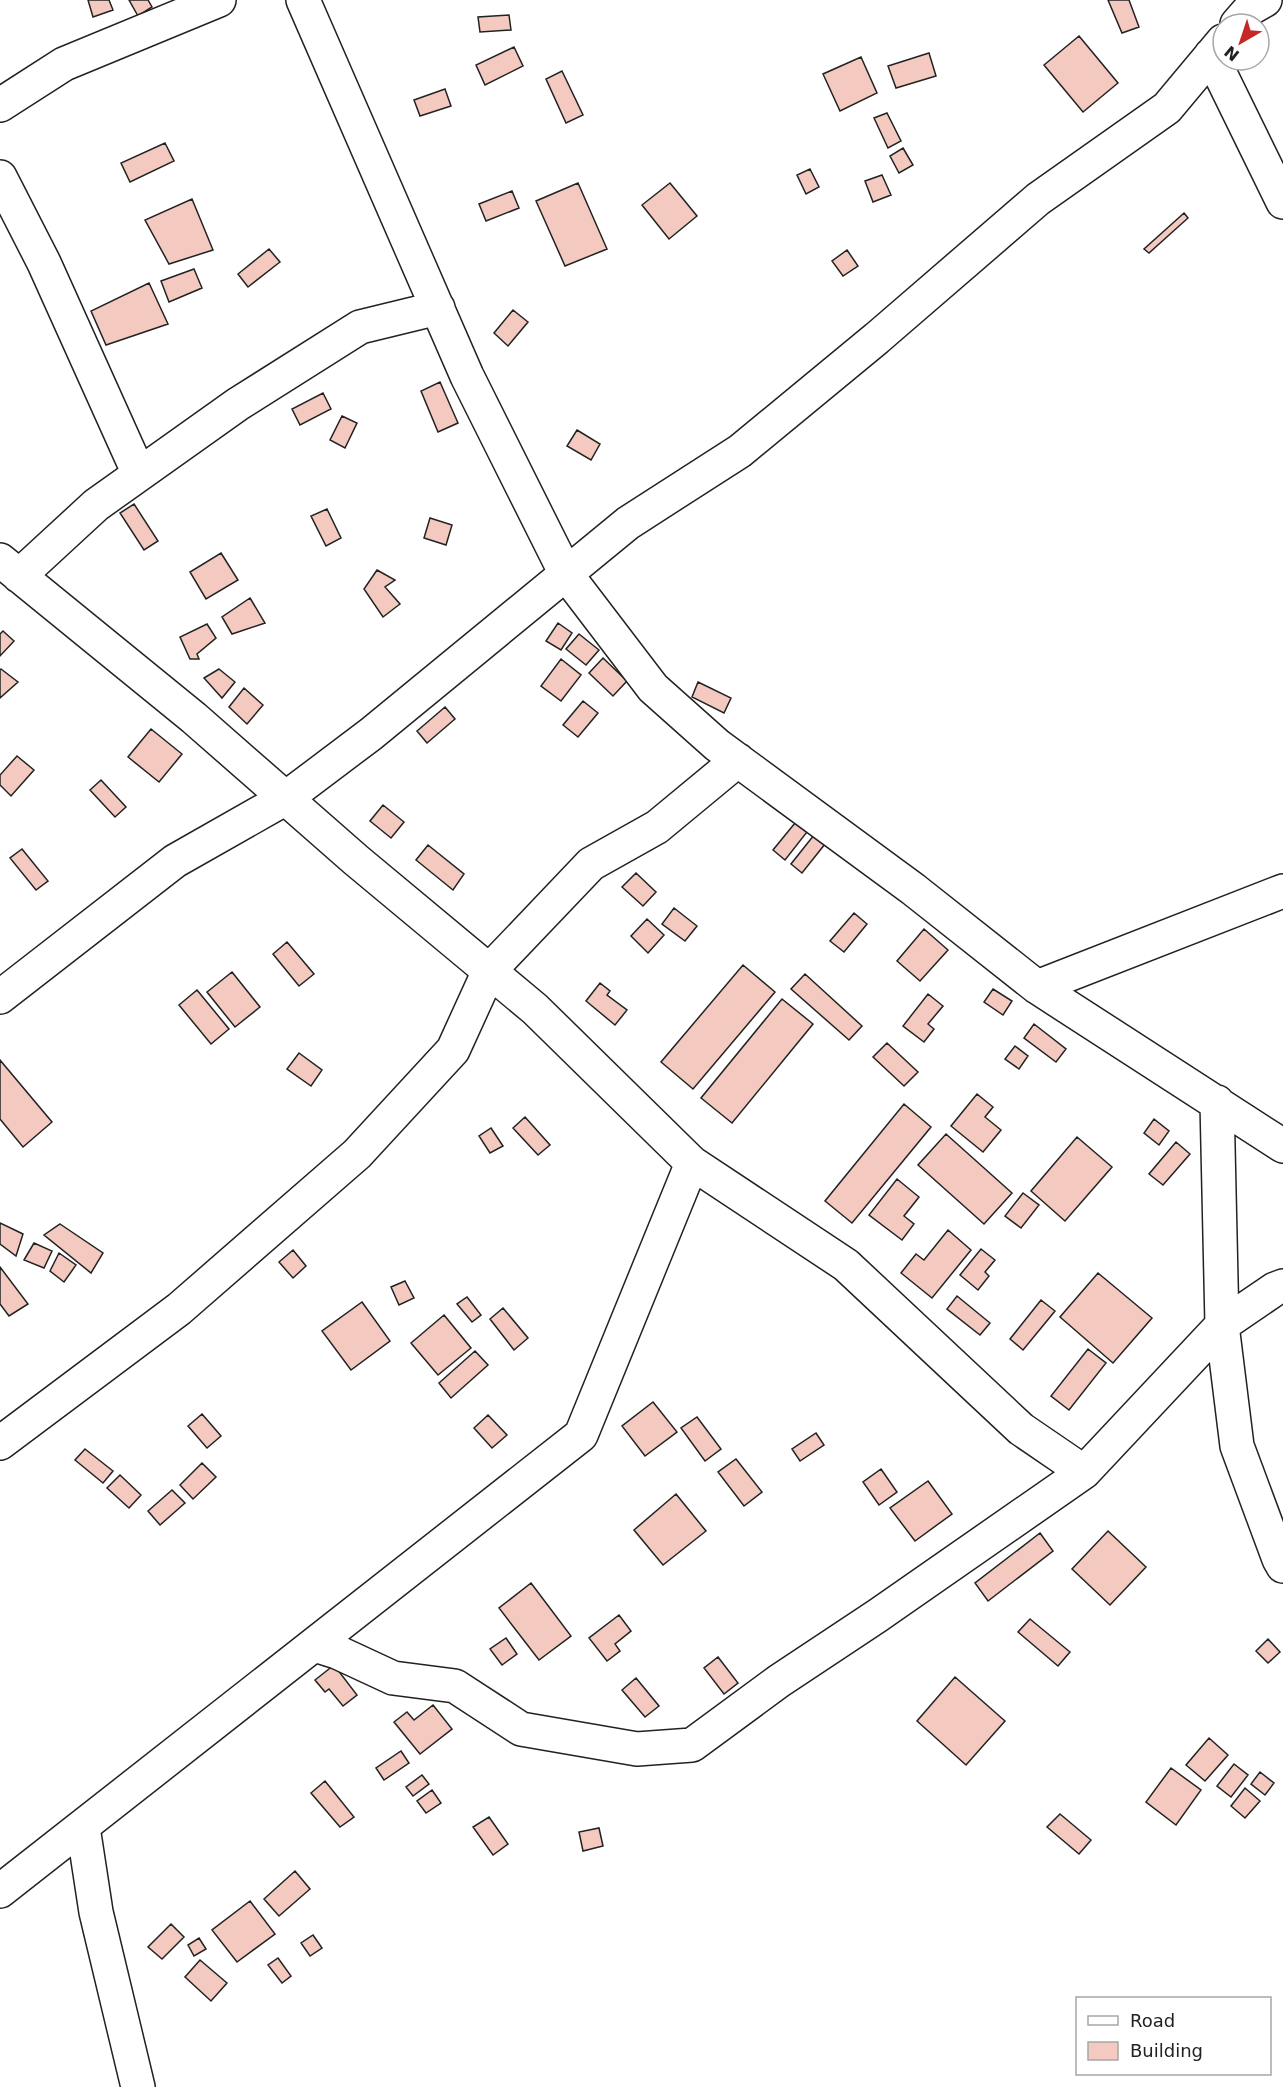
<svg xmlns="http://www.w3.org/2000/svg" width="1283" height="2087" viewBox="0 0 1283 2087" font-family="'DejaVu Sans',sans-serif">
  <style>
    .building { fill: #f3c9c0; stroke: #222; stroke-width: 1.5 }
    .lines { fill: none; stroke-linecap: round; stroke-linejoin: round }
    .minor-casing { stroke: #222; stroke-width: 36 }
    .minor { stroke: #fff; stroke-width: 33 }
  </style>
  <rect width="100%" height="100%" fill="#fff"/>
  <path class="building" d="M88 0H109L113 10 93 17Z
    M129 0H148L152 7 138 16Z
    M1108 0H1129L1139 27 1122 33Z
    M509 15 511 30 480 32 478 17Z
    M1079 36 1118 83 1083 112 1044 65Z
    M514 47 523 66 485 85 476 65Z
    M929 53 936 76 896 88 888 66Z
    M861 57 877 93 840 111 823 74Z
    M562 71 583 115 566 123 546 79Z
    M445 89 451 106 420 116 414 100Z
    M887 113 901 141 888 148 874 118Z
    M165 143 174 161 130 182 121 163Z
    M903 148 913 165 899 173 890 156Z
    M810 169 819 187 806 194 797 175Z
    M882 175 891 195 873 202 865 181Z
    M578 183 607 249 565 266 536 201Z
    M670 183 697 216 669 239 642 205Z
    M512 191 519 208 486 221 479 204Z
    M192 199 213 250 169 264 145 220Z
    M1184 213 1188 218 1149 253 1144 249Z
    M269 249 280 262 248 287 238 274Z
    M847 250 858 266 843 276 832 261Z
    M194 269 202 288 169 302 161 281Z
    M149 283 168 324 106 345 91 311Z
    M513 310 528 322 508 346 494 333Z
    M440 382 458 423 438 432 421 391Z
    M323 393 331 409 300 425 292 409Z
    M342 416 357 423 345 448 330 440Z
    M577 430 600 444 591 460 567 446Z
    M134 504 158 541 144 550 120 513Z
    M327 509 341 538 326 546 311 516Z
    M430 518 452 525 446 545 424 538Z
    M221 553 238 580 206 599 190 572Z
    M377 570 395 580 385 587 400 604 383 617 364 589Z
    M250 598 265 623 232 634 222 617Z
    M558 623 572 633 561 650 546 641Z
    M207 624 216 638 197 654 199 659H190L180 637Z
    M3 631 14 641 0 656V634Z
    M579 634 599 650 586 665 566 649Z
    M603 658 627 681 613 696 589 673Z
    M561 659 581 675 561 701 541 686Z
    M1 669 18 682 0 698V670Z
    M219 669 235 682 222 698 204 678Z
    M698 682 731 698 724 713 692 697Z
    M244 688 263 705 247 724 229 707Z
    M583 701 598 713 578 737 563 725Z
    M445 707 455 719 427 743 417 731Z
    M151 729 182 754 159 782 128 757Z
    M17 756 34 770 11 796 0 785V775Z
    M101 780 126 807 115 817 90 790Z
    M383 805 404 822 391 838 370 821Z
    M795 823 807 832 785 860 773 850Z
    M814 835 825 844 802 873 791 864Z
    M428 845 464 874 453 890 416 860Z
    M22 849 48 881 36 890 10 858Z
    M636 873 656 892 643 906 622 887Z
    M674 908 697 926 685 941 662 924Z
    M854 913 867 924 844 952 830 941Z
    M647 919 664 935 648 953 631 936Z
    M924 929 948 950 920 981 897 961Z
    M287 942 314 974 299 986 273 954Z
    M743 965 775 992 693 1089 661 1062Z
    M232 972 260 1007 235 1027 207 992Z
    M805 974 862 1026 849 1040 791 989Z
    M600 983 610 991 607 995 627 1010 615 1025 586 1001Z
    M993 989 1012 1001 1003 1015 984 1002Z
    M197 990 229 1029 211 1044 179 1005Z
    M928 994 943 1006 928 1024 934 1029 924 1042 903 1026Z
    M782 999 813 1024 732 1123 701 1098Z
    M1034 1024 1066 1049 1056 1062 1024 1038Z
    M887 1043 918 1072 904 1086 873 1057Z
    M1015 1046 1028 1056 1019 1069 1005 1059Z
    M299 1053 322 1070 311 1086 287 1069Z
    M0 1060 52 1122 23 1147 0 1119Z
    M977 1094 993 1107 985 1117 1001 1130 983 1152 951 1126Z
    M904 1104 931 1127 852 1223 825 1201Z
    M525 1117 550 1145 538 1155 513 1128Z
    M1154 1119 1169 1131 1159 1145 1144 1133Z
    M491 1128 503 1146 490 1153 479 1136Z
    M946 1134 1012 1193 984 1224 918 1165Z
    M1077 1137 1112 1167 1065 1221 1031 1191Z
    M1176 1142 1190 1154 1163 1185 1149 1174Z
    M897 1179 919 1197 904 1216 914 1224 902 1240 869 1215Z
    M1023 1193 1039 1205 1021 1228 1005 1216Z
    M0 1223 23 1234 16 1256 0 1244Z
    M60 1224 103 1253 91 1273 44 1235Z
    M948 1230 971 1250 932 1298 901 1273 916 1254 924 1260Z
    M34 1243 52 1251 44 1268 24 1260Z
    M981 1249 995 1260 985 1272 989 1276 978 1290 960 1275Z
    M293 1250 306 1266 293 1278 279 1262Z
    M59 1253 76 1265 64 1282 50 1271Z
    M0 1267 28 1304 9 1316 0 1304Z
    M1098 1273 1152 1318 1113 1363 1060 1317Z
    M405 1281 414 1298 399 1305 391 1287Z
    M957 1296 990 1323 980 1335 947 1309Z
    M467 1297 481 1315 472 1322 457 1304Z
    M1041 1300 1055 1311 1023 1350 1010 1339Z
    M362 1302 390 1341 351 1370 322 1331Z
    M503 1308 528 1338 514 1350 490 1319Z
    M444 1315 471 1348 438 1375 411 1343Z
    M1088 1349 1106 1363 1069 1410 1051 1396Z
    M475 1351 488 1365 451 1398 439 1383Z
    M653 1402 677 1432 645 1456 622 1426Z
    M202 1414 221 1436 207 1448 188 1426Z
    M488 1415 507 1435 492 1448 474 1428Z
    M697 1417 721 1449 705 1461 681 1428Z
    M816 1433 824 1445 800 1461 792 1449Z
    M85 1449 113 1471 103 1483 75 1460Z
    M736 1459 762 1492 744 1506 718 1472Z
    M202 1463 216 1477 193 1499 180 1485Z
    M881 1469 897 1492 879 1505 863 1482Z
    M120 1475 141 1495 129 1508 107 1488Z
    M928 1481 952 1514 915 1541 890 1508Z
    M172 1490 185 1503 160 1525 148 1511Z
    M676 1494 706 1531 663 1565 634 1530Z
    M1108 1531 1146 1567 1110 1605 1072 1569Z
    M1040 1533 1053 1551 988 1601 975 1583Z
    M531 1583 571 1636 539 1660 499 1608Z
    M619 1615 631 1631 615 1644 620 1651 607 1661 589 1638Z
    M1030 1619 1070 1652 1058 1666 1018 1632Z
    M506 1638 517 1654 502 1665 490 1649Z
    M1268 1639 1280 1652 1268 1663 1256 1651Z
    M718 1657 738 1683 724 1694 704 1668Z
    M334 1665 357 1695 343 1706 329 1689 325 1692 315 1680Z
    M955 1677 1005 1721 966 1765 917 1721Z
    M636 1678 659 1706 645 1717 622 1690Z
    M433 1705 452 1729 420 1754 394 1722 407 1712 414 1720Z
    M1209 1738 1228 1755 1205 1781 1186 1765Z
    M401 1751 409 1763 384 1780 376 1768Z
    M1234 1764 1248 1775 1231 1797 1217 1786Z
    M1171 1768 1201 1790 1176 1825 1146 1802Z
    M1260 1772 1274 1783 1265 1795 1251 1784Z
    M422 1775 429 1784 413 1796 406 1787Z
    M325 1781 354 1817 340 1827 311 1793Z
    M1245 1788 1260 1801 1245 1818 1231 1806Z
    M432 1790 441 1803 426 1813 417 1801Z
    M1060 1814 1091 1840 1079 1854 1047 1827Z
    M489 1817 508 1844 493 1855 473 1827Z
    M599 1828 603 1846 583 1851 579 1832Z
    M295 1871 310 1889 279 1916 264 1899Z
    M250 1901 275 1934 237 1962 212 1930Z
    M171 1924 184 1937 162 1959 148 1947Z
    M313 1935 322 1948 310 1956 301 1943Z
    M199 1938 206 1949 194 1956 188 1945Z
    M278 1958 291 1976 282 1983 268 1965Z
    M200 1960 227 1983 211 2001 185 1977Z"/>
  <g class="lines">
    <defs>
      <path id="minor" d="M303 0 467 376 566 574 653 688 717 745 913 889 1037 987 1283 1146
        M1237 24 1251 8 1265 0
        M1211 55 1283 202
        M0 105 64 64 219 0
        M0 177 44 263 139 474
        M0 560 194 718 356 860 535 1009 692 1163 846 1265 1021 1429 1084 1472
        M19 576 96 505 238 404 360 327 438 308
        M1037 987 1283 891
        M0 997 175 861 286 798 371 734 628 523 740 451 877 338 1038 199 1167 108 1223 41
        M1217 1102 1222 1325 1237 1446 1279 1559 1283 1566
        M0 1443 179 1309 357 1154 453 1050 489 971 591 864 657 827 738 760
        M315 1645 337 1652 393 1678 455 1686 521 1729 637 1749 692 1745 779 1681 877 1616 1084 1472 1222 1325 1275 1289 1283 1286
        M83 1827 96 1912 138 2087
        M0 1891 581 1435 692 1163"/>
    </defs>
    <use href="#minor" class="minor-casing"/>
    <use href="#minor" class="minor"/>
  </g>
  <rect x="1076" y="1997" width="195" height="78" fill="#ffffff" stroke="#a7a7a7" stroke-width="1.5"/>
  <rect x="1088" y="2016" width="30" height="9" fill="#ffffff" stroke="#a7a7a7" stroke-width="1.5"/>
  <text x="1130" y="2027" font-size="18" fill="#222222">Road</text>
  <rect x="1088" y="2042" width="30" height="18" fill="#f3c9c0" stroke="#a7a7a7" stroke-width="1.5"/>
  <text x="1130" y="2057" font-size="18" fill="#222222">Building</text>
  <g transform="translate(1241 42) rotate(219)"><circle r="28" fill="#ffffff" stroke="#a7a7a7" stroke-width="1.5"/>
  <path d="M0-4.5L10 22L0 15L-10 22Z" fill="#c62828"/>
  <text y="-9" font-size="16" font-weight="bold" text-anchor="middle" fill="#222222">N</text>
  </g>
</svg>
